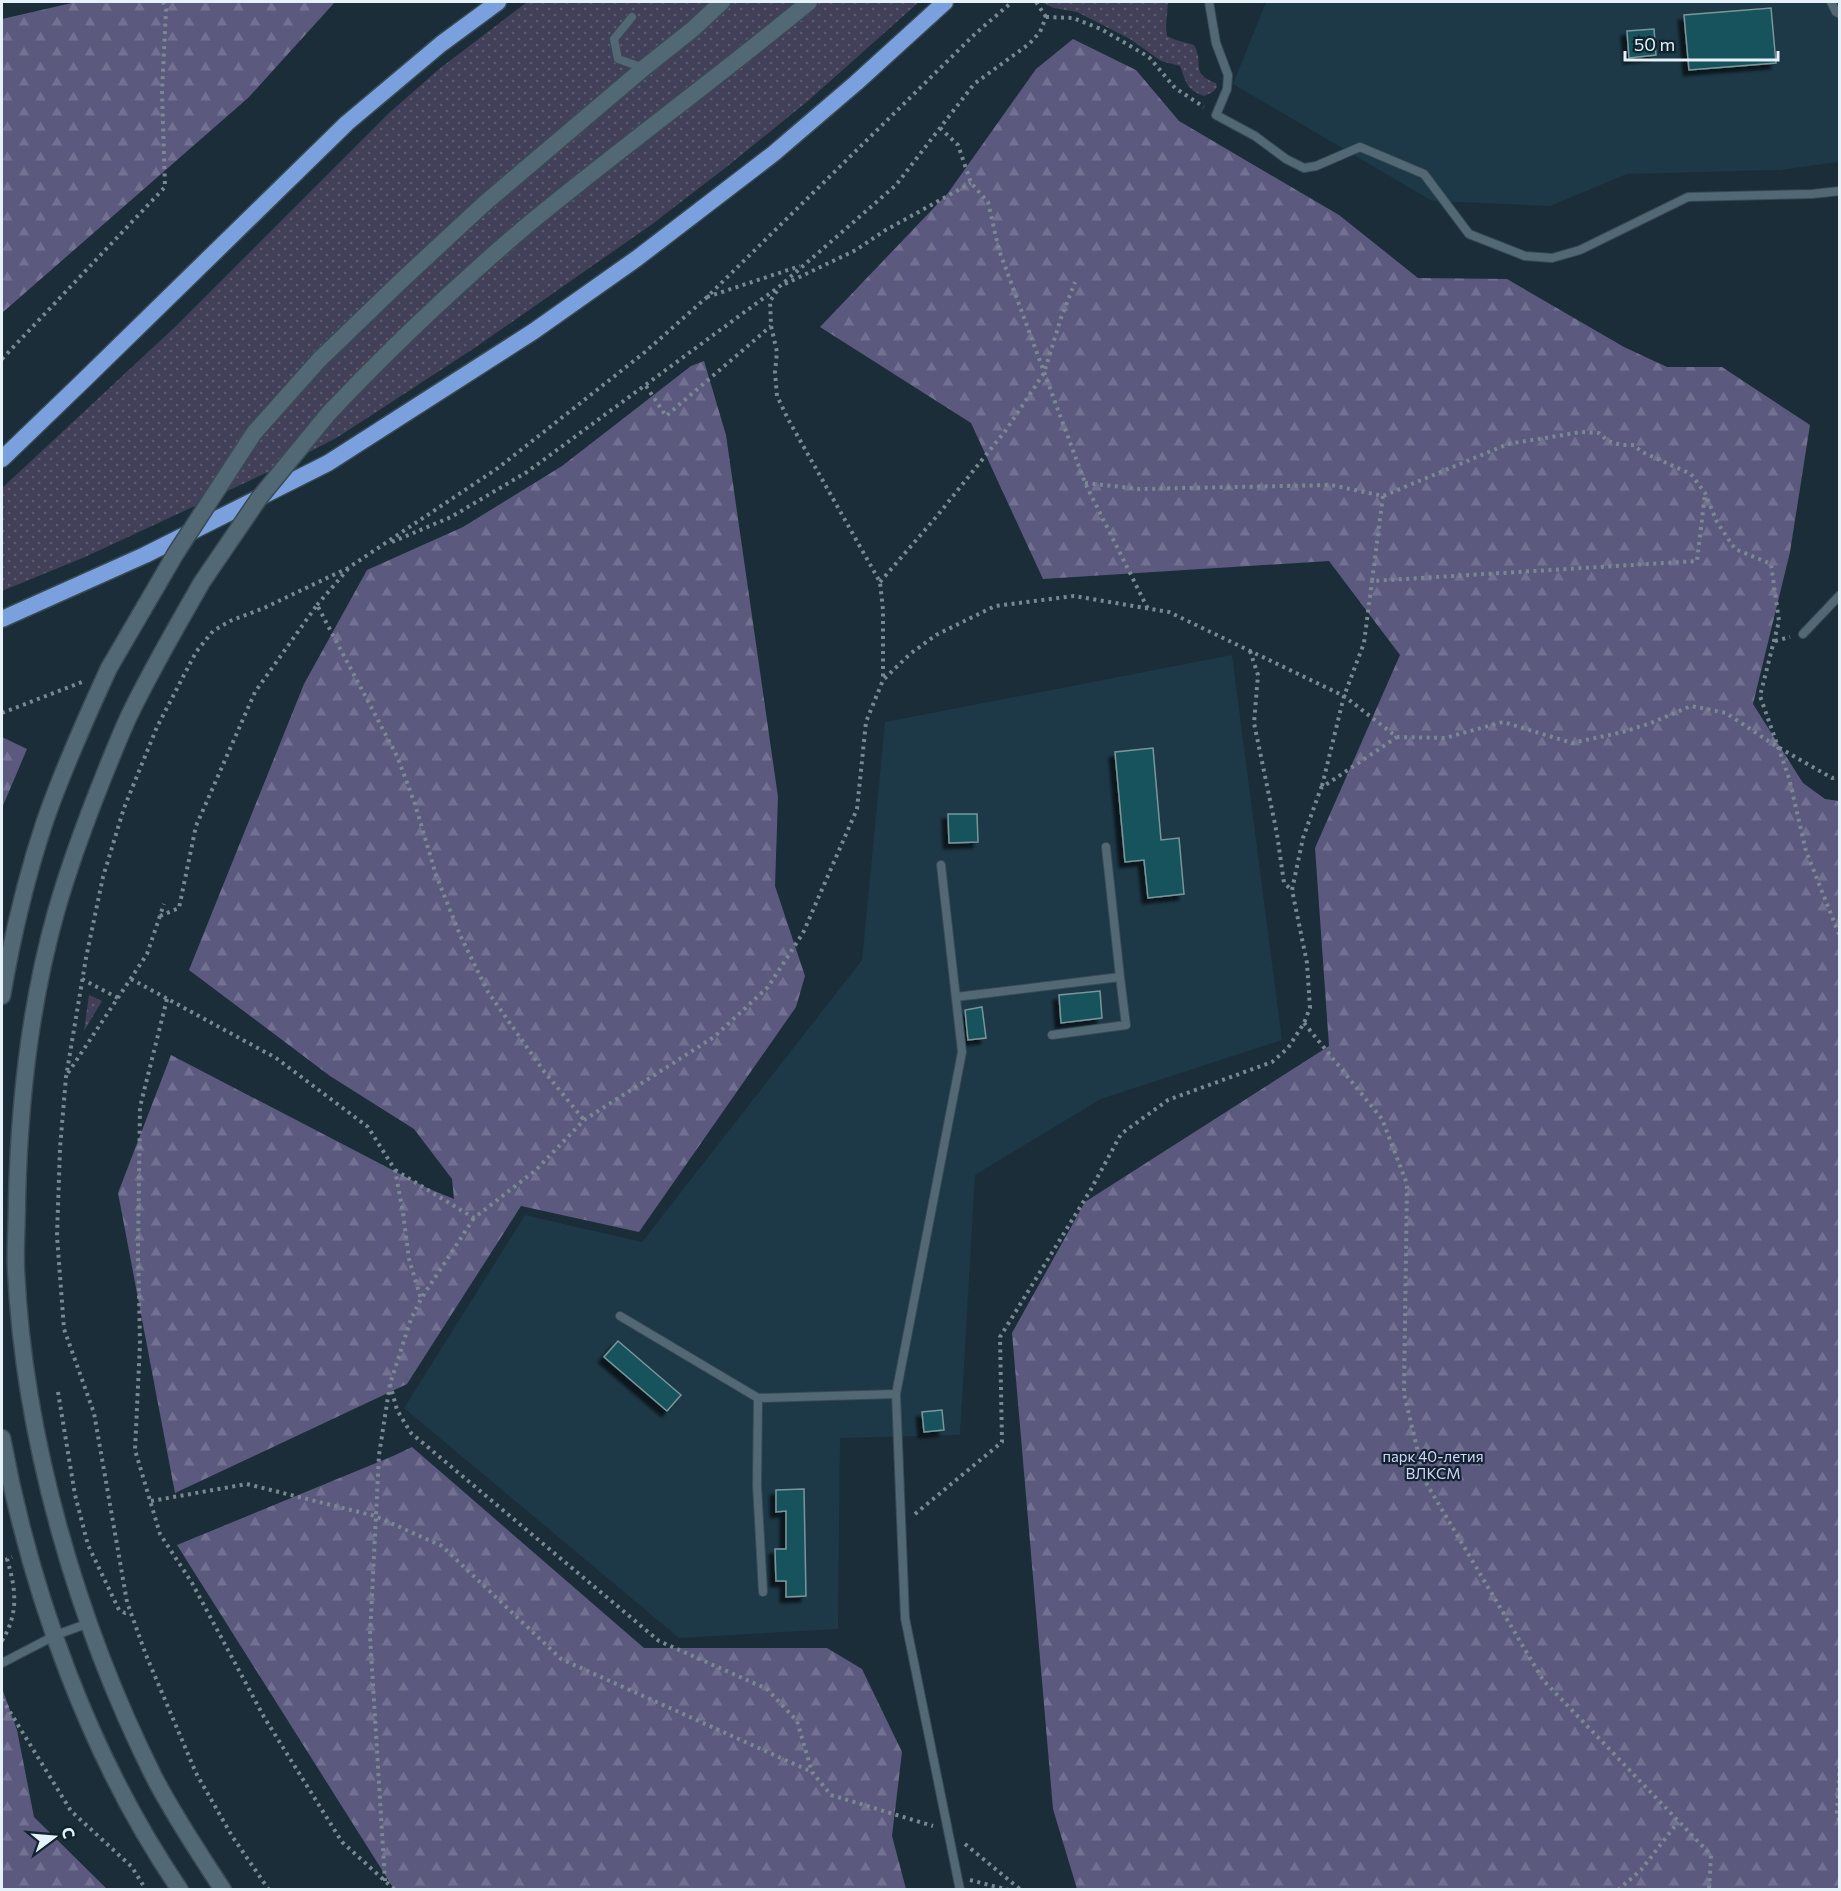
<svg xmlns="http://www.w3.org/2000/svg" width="1841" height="1891" viewBox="0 0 1841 1891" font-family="Commissioner,sans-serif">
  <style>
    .built { fill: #1d3847 }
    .grass { fill: url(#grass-dots) }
    .forest { fill: url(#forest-firs) }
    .building { fill: #18535b; stroke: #7a969b; stroke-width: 1.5; filter: url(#shadow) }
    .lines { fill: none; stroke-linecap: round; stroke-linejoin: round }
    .service-casing { stroke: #3a4a54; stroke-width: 10 }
    .secondary-casing { stroke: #3a4a54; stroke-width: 19 }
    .trunk-casing { stroke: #3a4a54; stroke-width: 19 }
    .path { stroke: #798892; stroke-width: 4; stroke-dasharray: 3 4.5; stroke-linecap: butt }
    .service { stroke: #536875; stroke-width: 8 }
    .secondary { stroke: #536875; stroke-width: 16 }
    .trunk { stroke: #7aa1de; stroke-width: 16 }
    .secondary-bridge-casing { stroke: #3a4a54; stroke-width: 19; stroke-linecap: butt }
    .secondary-bridge { stroke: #536875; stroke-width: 16 }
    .labels { text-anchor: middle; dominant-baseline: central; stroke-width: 4.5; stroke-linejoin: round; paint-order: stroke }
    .park-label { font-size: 15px; fill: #d6d5fd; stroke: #10232e }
  </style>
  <defs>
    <pattern id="grass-dots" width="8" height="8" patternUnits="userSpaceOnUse" patternTransform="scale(1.5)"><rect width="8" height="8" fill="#414058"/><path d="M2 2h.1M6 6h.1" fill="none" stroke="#5c5c71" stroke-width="1.8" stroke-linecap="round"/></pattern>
    <pattern id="forest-firs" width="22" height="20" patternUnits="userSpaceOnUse" patternTransform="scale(1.5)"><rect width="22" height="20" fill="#5b597e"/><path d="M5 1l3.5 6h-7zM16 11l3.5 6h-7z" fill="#737191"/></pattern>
    <filter id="shadow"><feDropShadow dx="-5.5" dy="5.5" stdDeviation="1.5" flood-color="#0009"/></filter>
  </defs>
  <rect width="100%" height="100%" fill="#1a2d38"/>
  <path class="built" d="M1266 2H1839V162L1780 170 1627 174 1550 206 1432 201 1233 84Z
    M1232 655 1282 1040 1101 1099 975 1175 960 1435 840 1438 838 1629 679 1638 404 1408 525 1215 642 1242 862 960 885 722Z"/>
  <path class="grass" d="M527 2H919L809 100 729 165 651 225 476 347 338 437 294 460 85 557 2 591V488L176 326 389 113 439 69Z
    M1040 2H1168L1166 27 1167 36 1176 40 1194 45C1205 65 1189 73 1216 83L1217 87 1213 92 1204 96C1186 90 1186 81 1180 66L1161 61 1130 39 1077 12 1054 8Z
    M89 995 102 1001 84 1031Z"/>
  <path class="forest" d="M76 2H335L248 98 2 313V19Z
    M1073 39 1136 70 1179 121 1339 215 1418 278 1507 279 1624 347 1667 367H1722L1810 425 1790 552 1753 704 1803 783 1825 799 1839 801V1889H1077L1053 1809 1012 1333 1085 1202 1329 1046 1315 848 1400 655 1329 561 1043 579 971 423 820 327 948 193 1036 69Z
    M704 361 726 435 778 797 775 886 805 976 796 1007 639 1232 521 1206 407 1384 175 1493 118 1193 171 1055 427 1188 454 1199 452 1179 414 1129 330 1076 189 970 304 684 367 570 463 527 562 466 691 366Z
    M2 737 27 749 2 808Z
    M412 1447 644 1648H827L862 1669 902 1752 892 1836 906 1889H394L177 1545 393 1456Z
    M2 1688 17 1730 34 1817 107 1889H2Z"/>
  <path class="building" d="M1771 8 1776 63 1689 70 1684 15Z
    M1654 29 1656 55 1629 58 1627 31Z
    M1153 748 1161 840 1179 838 1184 894 1148 898 1144 860 1125 862 1115 752Z
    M948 814H977L978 842 949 843Z
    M1100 991 1102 1018 1061 1023 1059 995Z
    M982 1007 986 1038 968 1040 965 1010Z
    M618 1341 681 1395 667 1411 604 1357Z
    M942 1410 944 1430 924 1432 922 1412Z
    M804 1489 806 1596 786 1597V1581H776L775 1549H786V1511L776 1512V1490Z"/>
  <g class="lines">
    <defs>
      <path id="service" d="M1209 2 1216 43 1228 75 1227 89 1216 115 1255 136 1286 159 1304 168 1316 166 1360 147 1424 174 1469 234 1525 256 1552 258 1580 250 1688 197 1812 194 1840 191
        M1831 2 1836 12 1840 14
        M632 17 614 39 618 59 644 68
        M1803 634 1840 595
        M941 865 962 1052 896 1394 905 1618 960 1890
        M956 997 1120 977 1106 847
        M1052 1035 1126 1025 1120 977
        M620 1316 758 1398 896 1394
        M758 1398 757 1485 763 1592
        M2 1663 56 1635 89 1623"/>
      <path id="secondary" d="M328 414C390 348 456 286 525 227 618 150 716 79 809 2
        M254 433 319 360 402 280 485 203 644 68 693 29 722 2
        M202 582C177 626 151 670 129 716 121 733 114 751 107 768 88 815 70 863 56 912 30 1005 19 1104 17 1201 17 1224 15 1247 16 1270 24 1440 78 1625 154 1777 174 1816 199 1853 223 1890
        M2 996C12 937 26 878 45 821 63 769 86 718 109 668
        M2 1438C31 1594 90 1758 180 1890"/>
      <path id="trunk" d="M2 459 84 380 347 123 441 44 498 2
        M2 619 145 555 328 463 534 331 636 259 773 154 856 83 945 2"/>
    </defs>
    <use href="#service" class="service-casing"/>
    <use href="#secondary" class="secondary-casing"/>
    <use href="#trunk" class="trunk-casing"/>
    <path class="path" d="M1036 2 1046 17
      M1046 17 1073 18 1101 29 1149 57 1175 88 1204 107
      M940 128 958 145 971 183 988 202 999 250 1085 483 1148 609
      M785 284 856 250 884 231 971 183
      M777 291 770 301 771 326 777 352 775 372 777 396 788 419 880 582 883 610V679
      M707 297 800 266
      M2 359 165 187 162 93 166 10 163 2
      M646 386 666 416 771 326
      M1085 483 1140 489 1331 485 1383 496 1508 444 1581 432 1599 433 1608 441 1621 445H1634L1642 452 1691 474 1705 493 1717 522 1735 549 1771 564 1779 621 1760 696 1789 778 1806 851 1840 937
      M1383 496 1372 581 1697 561 1705 494
      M392 542 451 517 527 472 780 286 896 185 974 84 1029 44 1040 32 1046 17
      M880 582 937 516 1006 430 1044 373 1061 318 1075 282
      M317 605 348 569
      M1775 641 1790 637
      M1250 651 1258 675 1254 723 1277 834 1284 883 1292 890
      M2 713 82 682
      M1322 786 1344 696 1364 643 1372 581
      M160 916 179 908 196 826 255 692 317 605 397 756 415 804 436 875 460 935 488 992 543 1070 584 1120
      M82 979 118 998
      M131 979 276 1058 368 1127 395 1170 403 1213 409 1259 421 1299
      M167 999 140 1107 138 1250 140 1344 135 1450 160 1534 192 1583 264 1717 342 1842 395 1890
      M1304 1023 1382 1119 1407 1184 1404 1394 1425 1481 1543 1680 1711 1855 1709 1890
      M68 1073 147 954 164 904
      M395 1170 474 1218 536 1170 584 1120 714 1037 768 987 803 933 857 809 866 722 883 680 910 654 936 635 995 606 1074 596 1169 612 1344 696 1397 737 1445 738 1503 722 1572 743 1623 732 1651 723 1691 706 1726 713 1776 746 1832 778 1840 777
      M390 1384 397 1410 411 1433 659 1641 767 1689 797 1721 812 1772 831 1795 933 1826
      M58 1392 75 1495 88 1545 119 1610 125 1613 130 1612
      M151 1501 247 1484 375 1516 442 1546 561 1659 812 1772
      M915 1514 1002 1442 1000 1337 1090 1191 1121 1134 1168 1100 1272 1062 1288 1048 1304 1023 1310 1008 1307 963 1292 890 1303 838 1321 788 1397 737
      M2 1641C19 1613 16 1589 7 1559L12 1557
      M2 1699 71 1811 132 1867 146 1890
      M1840 1758 1837 1813 1840 1824
      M965 1844 1021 1890
      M970 1880 1009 1890
      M385 1881 370 1636 379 1455 390 1384 411 1319 421 1299 474 1218
      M269 1890 232 1836 196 1773 146 1655 127 1602 94 1413 64 1329 57 1236 60 1148 66 1077 86 958 103 877 124 808 157 727 196 652 213 631 230 621 264 608 348 568 498 468 645 352 706 298 976 33 1012 2
      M1618 1890 1641 1870 1678 1822"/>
    <use href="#service" class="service"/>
    <use href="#secondary" class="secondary"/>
    <use href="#trunk" class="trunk"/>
    <defs>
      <path id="secondary-bridge" d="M202 582 260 497 328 414
        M109 668 176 553 254 433"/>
    </defs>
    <use href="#secondary-bridge" class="secondary-bridge-casing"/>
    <use href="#secondary-bridge" class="secondary-bridge"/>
  </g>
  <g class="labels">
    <g class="park-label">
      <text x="1433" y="1456">парк 40-летия<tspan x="1433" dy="17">ВЛКСМ</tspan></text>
    </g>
  </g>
  <rect width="1841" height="1891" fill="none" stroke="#e6f2fa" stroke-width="6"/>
  <g transform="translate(54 1837) rotate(74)" stroke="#10232e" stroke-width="4.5" paint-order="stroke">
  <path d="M0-4.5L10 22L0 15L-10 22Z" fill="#e6f2fa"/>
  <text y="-9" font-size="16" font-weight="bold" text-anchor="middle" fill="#e6f2fa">С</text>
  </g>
  <path d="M1625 51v9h153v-9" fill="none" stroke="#e6f2fa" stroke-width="3"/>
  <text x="1634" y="51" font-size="18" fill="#e6f2fa" stroke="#10232e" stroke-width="4.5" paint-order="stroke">50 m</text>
</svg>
